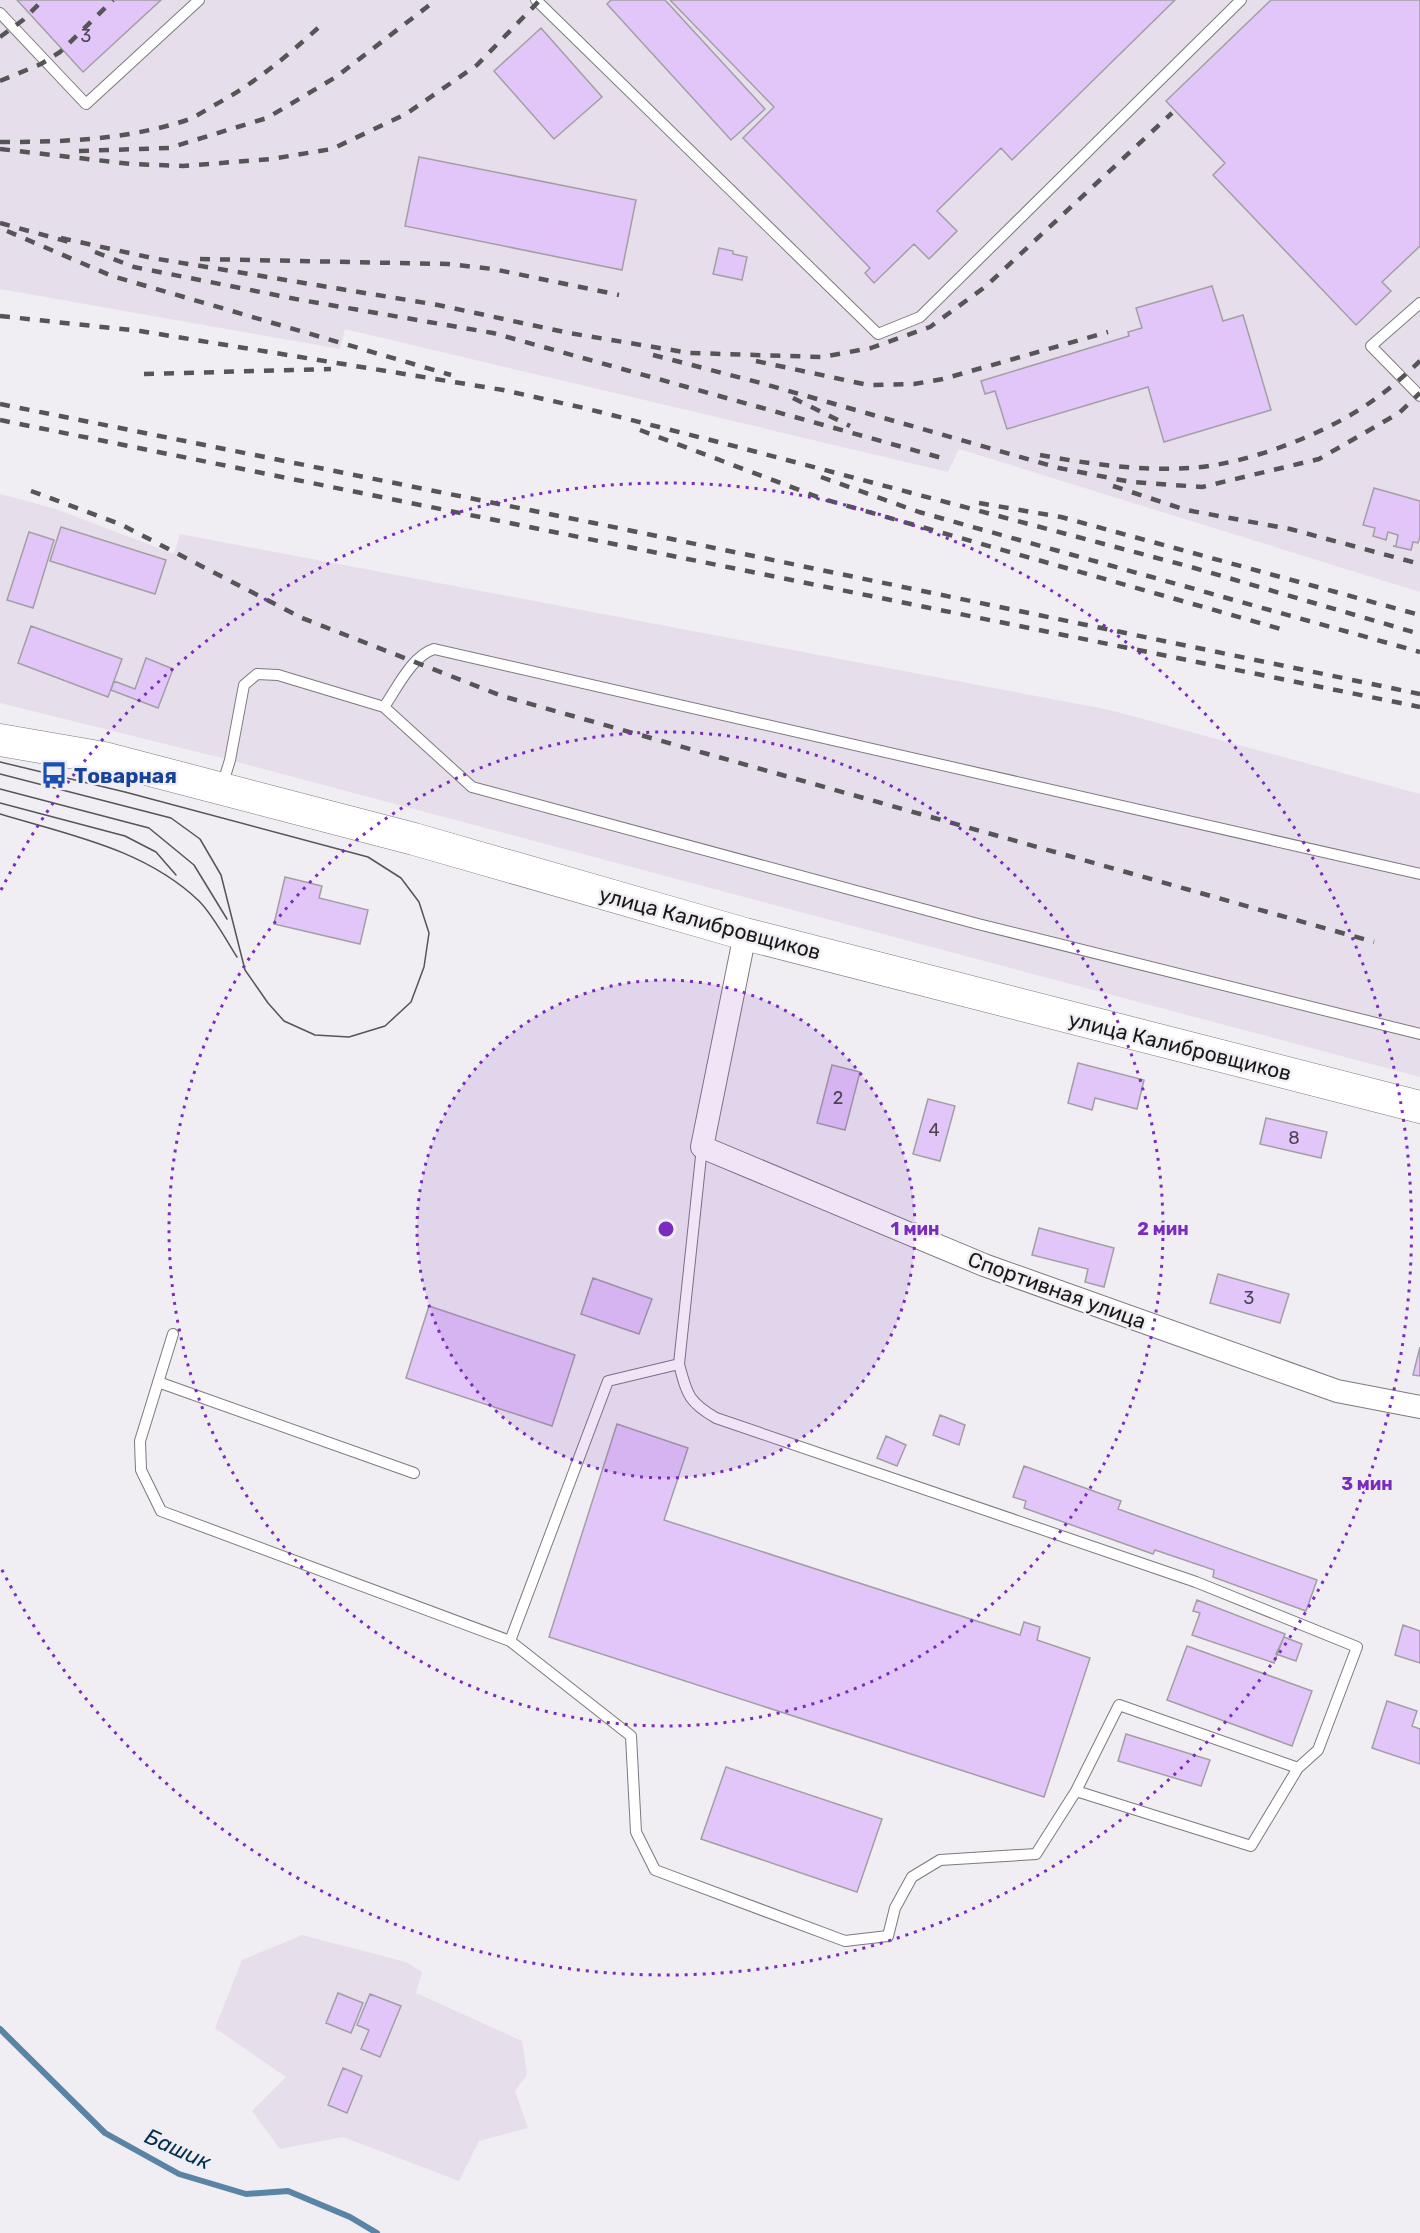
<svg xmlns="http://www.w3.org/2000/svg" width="1420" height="2233" viewBox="0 0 1420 2233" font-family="Rubik,sans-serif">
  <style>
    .built { fill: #e6dfeb }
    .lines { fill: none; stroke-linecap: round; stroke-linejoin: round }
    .stream { stroke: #5a84a6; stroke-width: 6 }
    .building { fill: #e3c6f9; stroke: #a29fa4; stroke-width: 1.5 }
    .lane-casing { stroke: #7c797e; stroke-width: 12 }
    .street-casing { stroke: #7c797e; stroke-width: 24 }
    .secondary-casing { stroke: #7c797e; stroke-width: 33 }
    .lane { stroke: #fff; stroke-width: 10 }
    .street { stroke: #fff; stroke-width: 22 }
    .secondary { stroke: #fff; stroke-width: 32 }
    .tram { stroke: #555456; stroke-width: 1.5 }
    .rail { stroke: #555456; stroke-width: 4.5; stroke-dasharray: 10 10; stroke-linecap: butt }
    .ring { fill: none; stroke: #7b2cbf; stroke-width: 3; stroke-dasharray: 3 6 }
    .labels { text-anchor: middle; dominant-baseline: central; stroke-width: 5; stroke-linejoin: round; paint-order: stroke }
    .number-label { font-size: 18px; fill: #4c4452 }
    .transit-label { font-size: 21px; font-weight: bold; fill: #164399; stroke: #f0edf3; text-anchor: start }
    .street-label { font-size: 21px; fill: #1a191a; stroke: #f0edf3 }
    .water-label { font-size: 22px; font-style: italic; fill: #00304f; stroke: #f0edf3 }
    .centre { fill: #7b2cbf; stroke: #f0edf3; stroke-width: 3 }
    .ring-label { font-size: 18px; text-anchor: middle; font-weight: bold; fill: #7b2cbf; stroke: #f0edf3; stroke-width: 5; stroke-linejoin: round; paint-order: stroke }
  </style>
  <rect width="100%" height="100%" fill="#f0edf3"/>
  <path class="built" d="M0 0H1420V592L959 449 948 472 345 329 340 349 0 289Z
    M0 494 56 509 174 554 180 534 1110 710 1420 794V1077L230 760 0 703Z
    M302 1935 406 1962 422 1972 416 1993 522 2041 527 2075 515 2091 528 2128 479 2141 459 2181 343 2137 280 2149 252 2111 286 2077 215 2028 242 1960Z"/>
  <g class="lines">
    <path class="stream" d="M0 2029 105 2133 179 2174 246 2194 288 2191 350 2217 377 2233"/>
  </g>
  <path class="building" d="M17 0H161L83 72Z
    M611 0H665L765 109 731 140 607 4Z
    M670 0H1175L1012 160 1001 148 937 211 957 231 929 259 914 244 874 283 865 273 870 268 743 138 774 107Z
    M1271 0H1420V246L1382 282 1391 291 1356 325 1213 175 1225 163 1166 101Z
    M541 28 602 97 554 139 494 71Z
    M419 157 636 200 622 270 405 226Z
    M719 248 733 251V254L747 257 742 280 713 274Z
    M1212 286 1223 321 1243 315 1271 410 1164 442 1148 387 1007 429 995 391 985 394 981 381 1129 336 1128 332 1142 328 1136 308Z
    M1374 488 1420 501V537L1418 543 1413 542 1411 550 1393 546H1396L1398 535 1388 532 1386 540 1373 536 1375 528 1363 525Z
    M61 527 166 560 155 594 50 561Z
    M29 532 54 540 33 608 7 600Z
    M31 626 122 659 108 697 18 663Z
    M146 658 173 669 158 708 111 690 114 681 135 689Z
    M285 877 322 886 319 898 368 910 360 944 274 924Z
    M1078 1063 1144 1080 1137 1109 1095 1098 1092 1110 1068 1103Z
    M832 1065 860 1072 845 1130 817 1123Z
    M928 1099 955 1106 940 1161 913 1154Z
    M1266 1118 1327 1132 1321 1158 1260 1144Z
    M1039 1228 1114 1248 1104 1287 1085 1282 1088 1269 1032 1255Z
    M1218 1274 1289 1294 1280 1323 1210 1303Z
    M593 1278 652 1299 639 1334 581 1314Z
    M429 1306 575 1355 552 1426 406 1378Z
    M1420 1347V1376L1413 1375Z
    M940 1415 965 1425 959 1445 933 1435Z
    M617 1424 688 1448 664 1520 1020 1635 1024 1622 1040 1627 1037 1640 1090 1658 1044 1797 549 1637Z
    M886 1436 906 1445 897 1466 877 1458Z
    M1024 1466 1121 1501 1118 1509 1317 1580 1306 1611 1213 1577 1214 1570 1155 1550 1153 1554 1024 1508 1026 1501 1013 1497Z
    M1197 1600 1285 1634 1274 1663 1192 1635 1200 1613 1193 1611Z
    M1403 1625 1420 1631V1663L1395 1655Z
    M1284 1637 1302 1644 1296 1661 1276 1654Z
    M1187 1646 1312 1691 1292 1746 1167 1700Z
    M1387 1701 1417 1711 1412 1726 1420 1729V1764L1372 1748Z
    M1126 1734 1210 1760 1201 1786 1118 1761Z
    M726 1767 882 1819 857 1892 701 1839Z
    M338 1993 363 2003 351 2033 326 2023Z
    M370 1994 401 2006 380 2057 361 2049 369 2030 357 2025Z
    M343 2068 362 2076 347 2113 328 2105Z"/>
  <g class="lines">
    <defs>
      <path id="lane" d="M536 0 878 334 920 317 1241 0
        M0 13 86 104 199 0
        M1420 303 1371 346 1420 396
        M384 707C397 688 412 656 434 649L1420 874
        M222 786 230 760 244 685 257 674 278 675 384 707 472 787 978 924 1420 1034
        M173 1334 140 1441 141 1470 161 1511 510 1641 608 1381 679 1364
        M158 1382 414 1473
        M510 1641 631 1736 636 1832 655 1870 845 1941 888 1936 895 1908 912 1877 940 1860 1036 1854 1076 1791 1119 1705 1298 1768 1318 1750 1357 1647 1196 1582 716 1418C688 1402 687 1394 679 1364L702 1147
        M1076 1791 1251 1846 1298 1768"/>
      <path id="street" d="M745 934 702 1147 984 1265 1337 1391 1420 1407"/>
      <path id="secondary" d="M0 740 104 758 414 839 745 934 1420 1107"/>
    </defs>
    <use href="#lane" class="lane-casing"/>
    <use href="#street" class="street-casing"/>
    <use href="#secondary" class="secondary-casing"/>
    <use href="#lane" class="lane"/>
    <use href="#street" class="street"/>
    <use href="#secondary" class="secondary"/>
    <path class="tram" d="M0 762 125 792 368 857 401 878 419 902 429 933 424 967 411 1002 385 1026 349 1037 315 1035 284 1021 268 1003 245 970 221 875 200 839 171 818 0 774
      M0 789 149 828 194 865 227 919
      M0 803 125 836 156 852 176 875
      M0 814C69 835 145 849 199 901 213 915 226 940 237 957"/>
    <path class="rail" d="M0 37 23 20 43 0
      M0 81 41 64 60 52 113 0
      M0 142C63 142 126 140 187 120 195 117 203 112 211 107 251 86 284 59 318 28
      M0 149 131 164 183 166 271 159 332 149 406 114 477 65 540 0
      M79 151 169 148 267 118 336 77 436 0
      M0 223 69 242
      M7 231 112 276 451 375
      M61 238 152 258 438 305 569 333 690 353 822 357 871 348 930 327 985 287 1172 113
      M95 252 134 267 301 300 493 333 942 458
      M200 259 448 264 493 269 619 295
      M0 316 140 331 503 390 584 408 738 447 1191 567 1420 634
      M653 355 761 383 1059 468 1131 482 1202 487 1319 459 1399 413 1420 393
      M756 361 868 385 914 384 943 379 1108 332
      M144 374 331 369
      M793 398 850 426
      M0 404 594 523 1420 694
      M0 420 1420 707
      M640 430 823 499 1288 631
      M1040 455C1089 464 1139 471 1189 468 1246 465 1329 433 1375 399 1391 388 1406 374 1420 361
      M821 477 919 512 1420 652
      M1113 486 1186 510 1290 529 1420 564
      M31 491 120 524 302 618 502 696 1374 942
      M979 503 1061 517 1420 615"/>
  </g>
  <circle cx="666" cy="1229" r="249" fill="#7b2cbf" fill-opacity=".12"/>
  <g class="ring">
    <circle cx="666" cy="1229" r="249"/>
    <circle cx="666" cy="1229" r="497"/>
    <path d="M1 890A746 746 0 1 1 1 1568"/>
  </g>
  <defs>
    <symbol id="bus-bare" viewBox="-9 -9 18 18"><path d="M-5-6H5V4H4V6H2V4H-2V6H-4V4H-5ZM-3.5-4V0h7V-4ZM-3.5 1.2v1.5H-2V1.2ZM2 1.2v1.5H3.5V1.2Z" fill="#1a4fb4" stroke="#f0edf3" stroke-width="2.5" paint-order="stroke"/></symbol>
  </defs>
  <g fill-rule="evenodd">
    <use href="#bus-bare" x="35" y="756" width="38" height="38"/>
  </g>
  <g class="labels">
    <g class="number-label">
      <text x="86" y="36">3</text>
      <text x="838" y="1098">2</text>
      <text x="934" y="1130">4</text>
      <text x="1294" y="1138">8</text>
      <text x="1249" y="1298">3</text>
    </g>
    <g class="transit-label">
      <text x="74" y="775">Товарная</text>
    </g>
    <g class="street-label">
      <text transform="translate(710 923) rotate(15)">улица Калибровщиков</text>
      <text transform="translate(1180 1046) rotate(14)">улица Калибровщиков</text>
      <text transform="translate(1057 1290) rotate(20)">Спортивная улица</text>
    </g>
    <g class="water-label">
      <text transform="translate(178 2149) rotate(24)">Башик</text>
    </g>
  </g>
  <circle cx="666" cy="1229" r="9" class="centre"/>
  <g class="ring-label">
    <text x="915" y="1235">1 мин</text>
    <text x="1163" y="1235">2 мин</text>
    <text x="1367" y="1490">3 мин</text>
  </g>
</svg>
